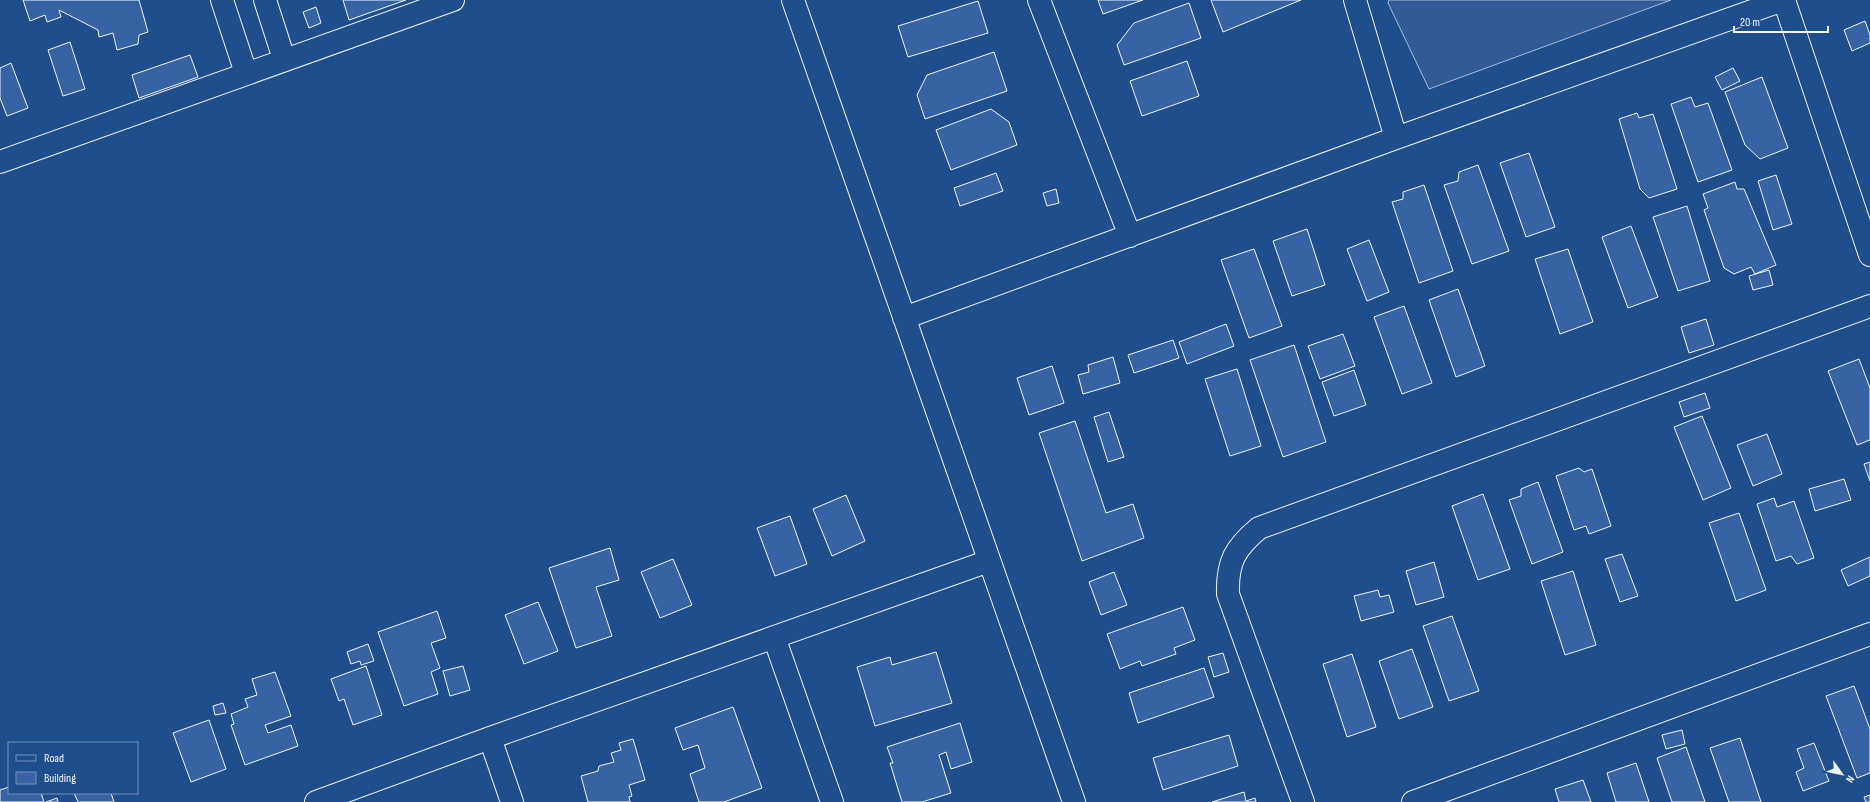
<svg xmlns="http://www.w3.org/2000/svg" width="1870" height="802" viewBox="0 0 1870 802" font-family="'Sofia Sans Condensed',sans-serif">
  <style>
    .built { fill: #305b95; stroke: #a8bbd7 }
    .building { fill: #3563a3; stroke: #f2f6ff }
    .lines { fill: none; stroke-linecap: round; stroke-linejoin: round }
    .minor-casing { stroke: #f2f6ff; stroke-width: 24 }
    .minor { stroke: #1f4e8c; stroke-width: 22 }
  </style>
  <rect width="100%" height="100%" fill="#1f4e8c"/>
  <path class="built" d="M1389 0H1671L1429 89 1388 3Z"/>
  <path class="building" d="M23 0H139L148 32 139 35 138 44 117 50 113 33 99 37 98 30 59 10 61 17 47 22 45 15 30 21Z
    M343 0H406L349 20Z
    M1098 0H1143L1103 14Z
    M1211 0H1301L1223 32Z
    M978 1 988 33 908 57 898 26Z
    M1189 3 1201 38 1124 65 1117 45 1134 23Z
    M316 7 321 23 309 28 303 12Z
    M1865 21 1870 35V43L1852 51 1844 30Z
    M70 42 85 89 63 96 48 50Z
    M994 52 1007 91 925 119 917 95 927 75Z
    M190 55 198 77 139 98 132 75Z
    M1187 61 1199 96 1142 116 1130 81Z
    M11 63 28 108 7 116 0 98V68Z
    M1733 68 1740 81 1722 90 1715 77Z
    M1762 77 1788 148 1760 159 1745 145 1725 92Z
    M1691 97 1695 107 1708 103 1732 170 1698 182 1671 104Z
    M991 109 1009 122 1017 145 951 170 936 130Z
    M1637 113 1639 118 1653 114 1677 189 1649 198 1640 189 1619 119Z
    M1529 153 1555 227 1526 237 1500 163Z
    M1478 165 1509 251 1472 264 1444 185 1458 181 1459 172Z
    M996 173 1003 191 960 206 954 188Z
    M1776 175 1792 224 1773 230 1758 181Z
    M1735 182 1737 189H1744L1776 265 1755 274 1751 267 1734 274 1724 268 1704 210 1708 208 1703 194Z
    M1424 185 1453 271 1419 283 1392 202 1403 199V192Z
    M1056 189 1059 203 1047 206 1043 193Z
    M1687 206 1710 281 1678 291 1653 217Z
    M1631 226 1658 297 1628 308 1602 237Z
    M1307 229 1325 285 1292 296 1273 241Z
    M1369 240 1389 292 1367 301 1347 249Z
    M1254 249 1282 326 1249 338 1221 260Z
    M1568 249 1593 322 1560 334 1535 259Z
    M1769 270 1773 285 1753 290 1749 276Z
    M1458 289 1485 366 1456 377 1429 300Z
    M1404 306 1432 383 1402 394 1374 317Z
    M1706 319 1714 345 1689 353 1681 327Z
    M1226 324 1234 346 1187 364 1179 342Z
    M1343 334 1355 366 1320 379 1308 346Z
    M1173 340 1179 358 1134 373 1128 355Z
    M1294 345 1326 442 1283 457 1250 360Z
    M1113 357 1120 383 1083 394 1078 375 1089 372 1088 365Z
    M1859 359 1870 388V440L1857 445 1828 371Z
    M1052 366 1064 403 1029 415 1017 378Z
    M1237 369 1261 446 1230 456 1205 379Z
    M1354 370 1366 405 1334 416 1322 382Z
    M1705 393 1710 408 1684 417 1679 402Z
    M1109 412 1124 457 1108 462 1094 417Z
    M1702 416 1731 488 1703 500 1674 427Z
    M1075 421 1106 513 1133 504 1144 538 1082 561 1039 433Z
    M1767 434 1782 474 1753 486 1737 445Z
    M1870 462V481L1864 464Z
    M1579 468 1584 472 1592 469 1611 526 1589 534 1586 526 1574 530 1556 476Z
    M1844 479 1851 500 1815 511 1809 489Z
    M1538 482 1563 552 1532 564 1509 500 1521 496V489Z
    M1483 494 1510 569 1478 580 1452 506Z
    M846 495 865 541 832 556 813 509Z
    M1774 498 1777 507 1794 501 1814 558 1797 564 1791 556 1776 561 1757 504Z
    M1739 513 1766 590 1736 601 1709 523Z
    M790 516 807 564 775 576 757 528Z
    M610 548 619 580 596 587 612 636 576 648 549 568Z
    M1622 554 1638 596 1620 602 1605 559Z
    M1870 557V576L1848 586 1841 570Z
    M673 559 692 605 660 618 641 572Z
    M1434 562 1444 597 1416 605 1406 571Z
    M1573 571 1596 645 1565 655 1541 581Z
    M1114 572 1127 605 1101 615 1089 582Z
    M1378 590 1380 597 1389 595 1394 612 1361 621 1354 596Z
    M538 602 558 651 524 664 505 615Z
    M1183 607 1195 640 1174 648 1176 654 1142 666 1140 661 1120 669 1107 634Z
    M437 611 446 638 431 643 440 668 431 672 438 694 404 706 378 632Z
    M1452 616 1479 691 1449 701 1423 626Z
    M368 644 374 661 361 665 360 661 351 664 347 652Z
    M1412 649 1433 707 1399 719 1379 661Z
    M936 652 952 703 875 726 857 667 890 657 892 665Z
    M1223 653 1229 672 1214 677 1208 657Z
    M1352 654 1376 727 1347 737 1323 664Z
    M366 666 382 715 353 725 344 699 339 701 331 679Z
    M463 666 470 690 450 696 443 671Z
    M1204 668 1214 697 1138 723 1129 693Z
    M275 672 291 716 265 725 268 733 291 725 298 746 245 765 231 725 234 724 231 714 248 707 245 699 257 695 252 679Z
    M1854 686 1870 729V773L1857 778 1826 696Z
    M223 703 226 713 215 715 213 706Z
    M733 707 762 788 724 802H699L690 774 705 768 698 745 683 750 675 728Z
    M209 720 226 769 191 782 173 733Z
    M960 723 972 762 951 769 946 752 939 755 951 793 922 802H902L890 763H893L887 747Z
    M1682 730 1685 744 1666 749 1662 735Z
    M1229 735 1238 766 1163 790 1153 758Z
    M1740 738 1761 802H1729L1710 748Z
    M633 739 645 780 629 785 632 796 629 797 630 802H588L581 776 598 771 599 766 614 762 611 753 621 750 619 743Z
    M1814 743 1829 781 1803 791 1796 772 1804 768 1797 749Z
    M1686 747 1705 802H1672L1657 758Z
    M1636 763 1649 802H1616L1607 773Z
    M1583 780 1591 802H1559L1555 789Z
    M9 787V793H41L44 802H0V790Z
    M1244 792 1246 801 1255 798 1256 802H1212Z
    M74 793H111L114 802H78Z
    M1870 795V802H1866L1864 797Z
    M57 798 58 802H46Z"/>
  <g class="lines">
    <defs>
      <path id="minor" d="M222 0 246 73
        M265 0 284 59
        M793 0 1074 802
        M1039 0 1130 236
        M1355 0 1396 138
        M1784 0 1870 255
        M0 162 453 0
        M904 318 1396 138 1783 0
        M774 637 832 802
        M490 738 512 802
        M316 802 490 738 989 561
        M1303 802 1228 594C1227 562 1235 548 1259 528L1870 306
        M1413 802 1870 634"/>
    </defs>
    <use href="#minor" class="minor-casing"/>
    <use href="#minor" class="minor"/>
  </g>
  <rect x="8" y="742" width="130" height="52" fill="#1f4e8c" stroke="#7391ba"/>
  <rect x="16" y="755" width="20" height="6" fill="#1f4e8c" stroke="#7391ba"/>
  <text x="44" y="762" font-size="12" fill="#f2f6ff">Road</text>
  <rect x="16" y="772" width="20" height="12" fill="#3563a3" stroke="#7391ba"/>
  <text x="44" y="782" font-size="12" fill="#f2f6ff">Building</text>
  <g transform="translate(1842 774) rotate(123)" stroke="#1f4e8c" stroke-width="3" paint-order="stroke">
  <path d="M0-3L7 15L0 10L-7 15Z" fill="#f2f6ff"/>
  <text y="-6" font-size="11" font-weight="bold" text-anchor="middle" fill="#f2f6ff">N</text>
  </g>
  <path d="M1734 26v6h94v-6" fill="none" stroke="#f2f6ff" stroke-width="2"/>
  <text x="1740" y="26" font-size="12" fill="#f2f6ff" stroke="#1f4e8c" stroke-width="3" paint-order="stroke">20 m</text>
</svg>
